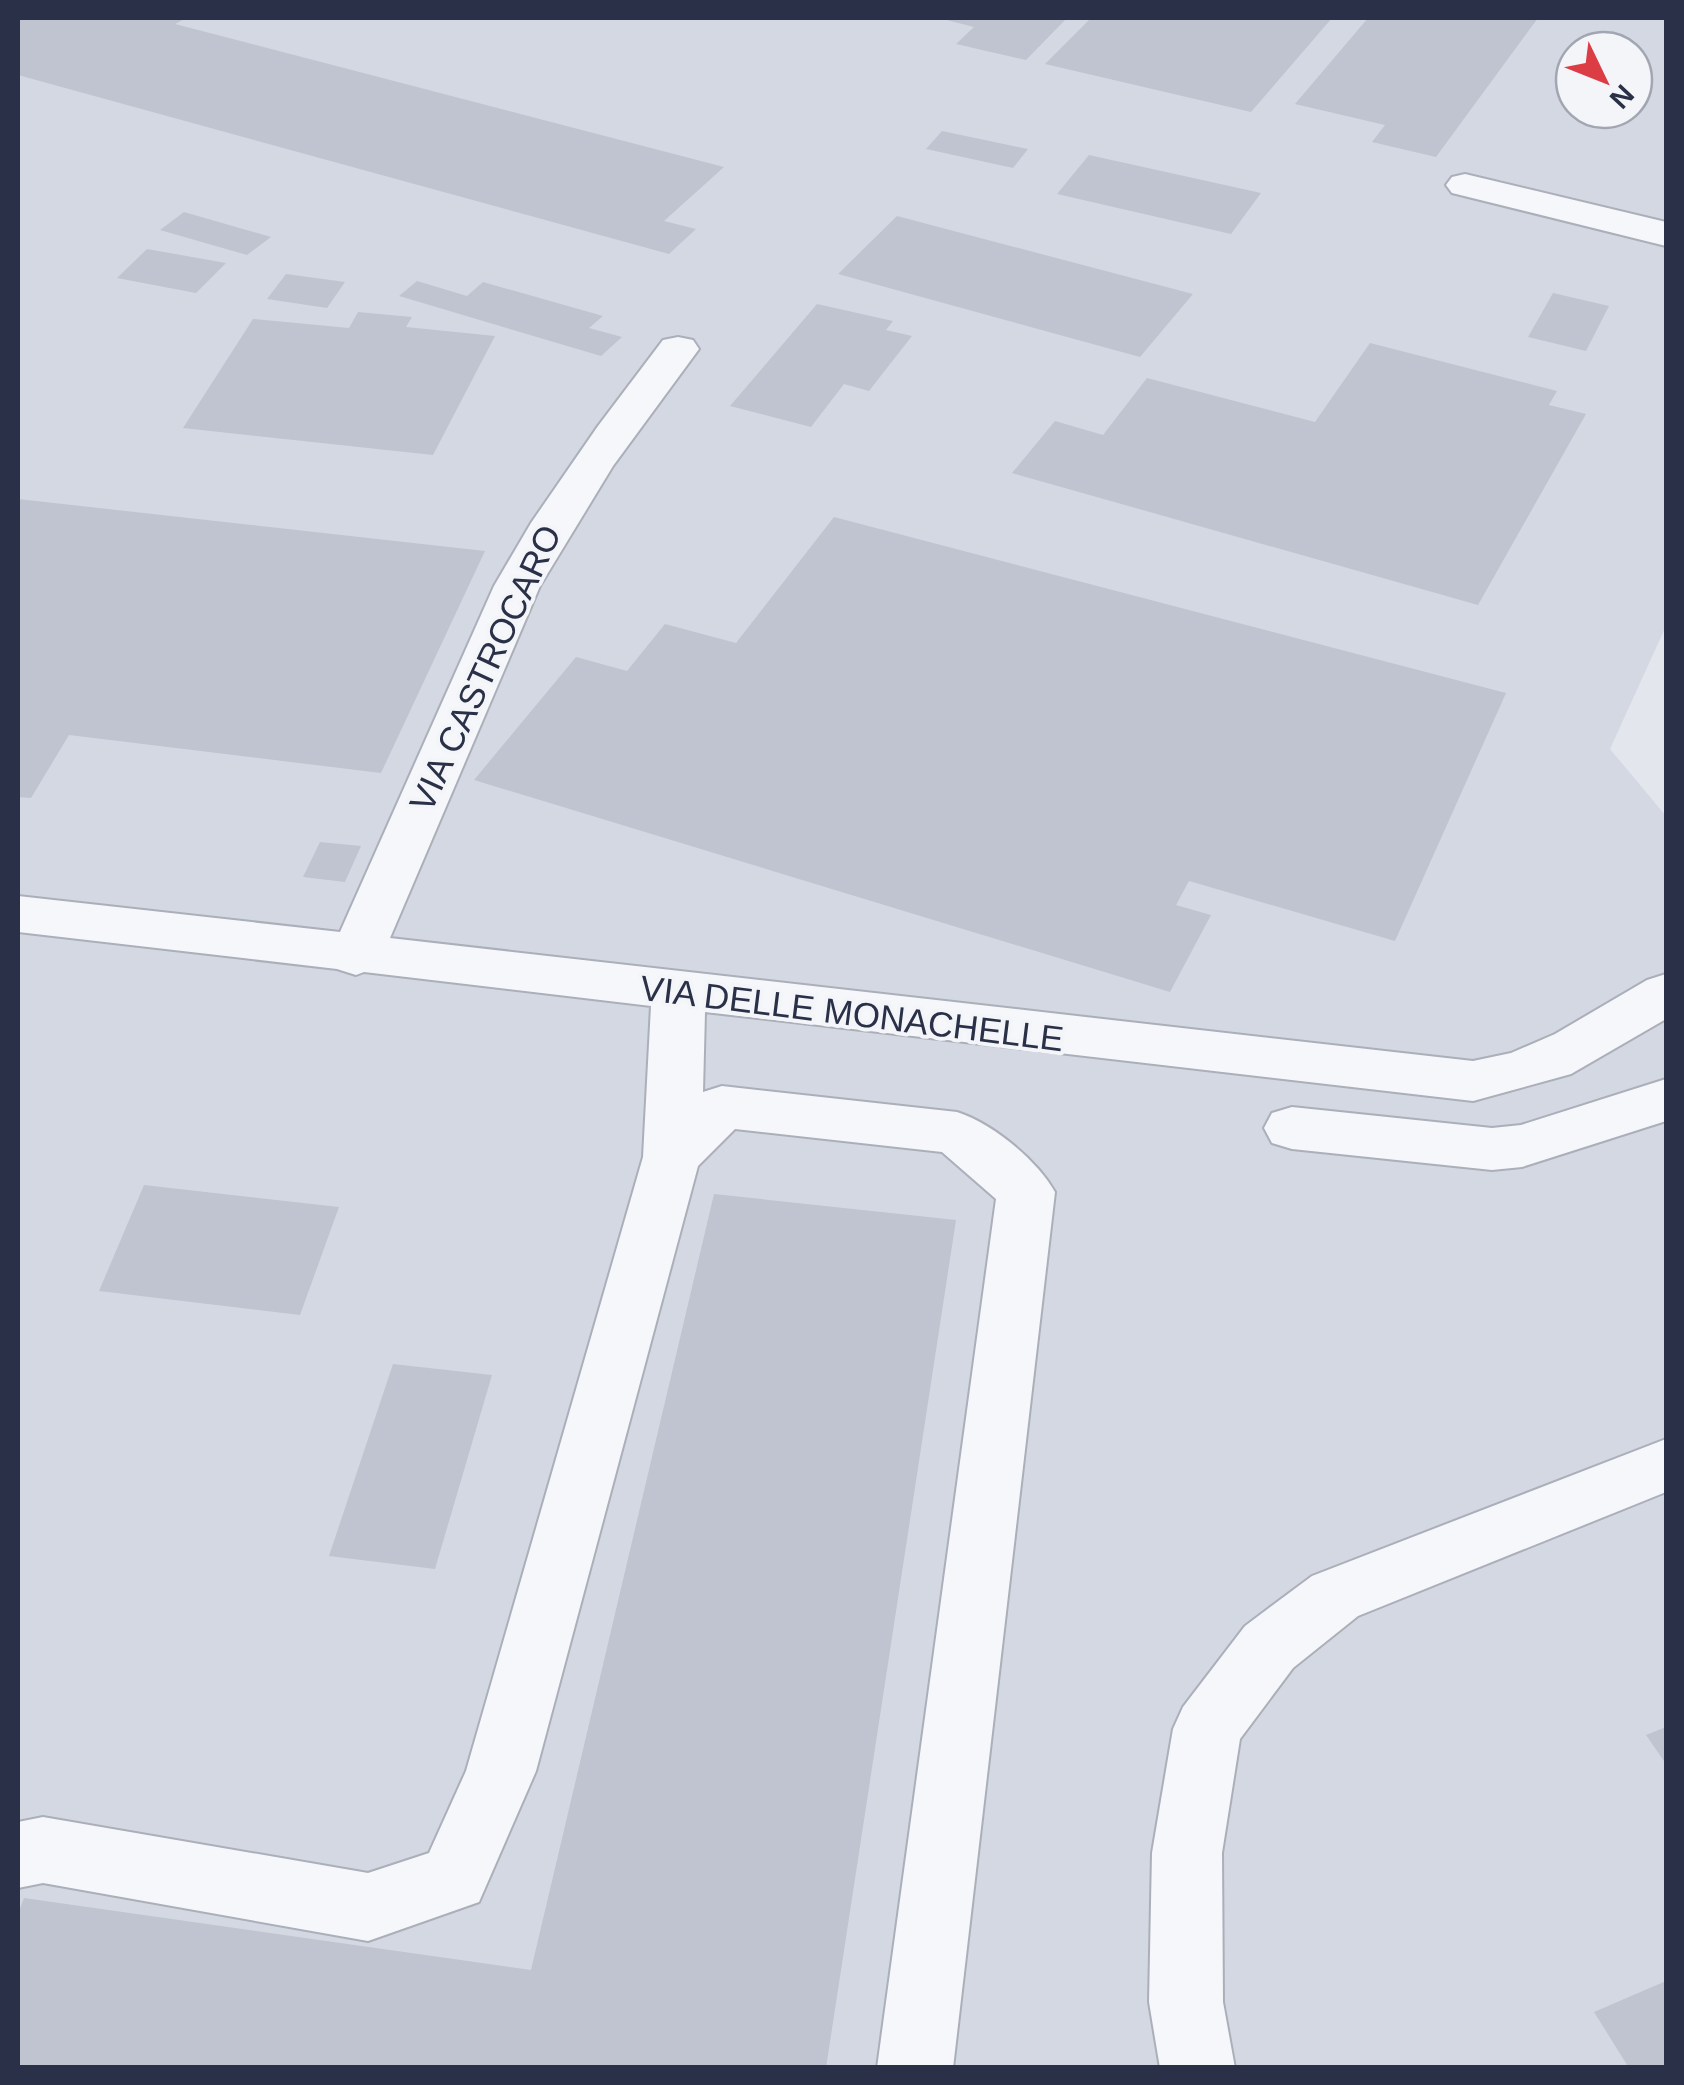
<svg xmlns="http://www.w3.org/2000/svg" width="1684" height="2085" viewBox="0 0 1684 2085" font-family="Helvetica,sans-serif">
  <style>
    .built { fill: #d4d8e2; fill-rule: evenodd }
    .building { fill: #bfc4d0 }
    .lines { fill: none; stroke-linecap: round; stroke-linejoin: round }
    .minor-casing { stroke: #abafba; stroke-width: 4 }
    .minor { fill: #f6f7fa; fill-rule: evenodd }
    .labels { text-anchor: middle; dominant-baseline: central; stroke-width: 8; stroke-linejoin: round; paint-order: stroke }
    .street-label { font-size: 35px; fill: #293047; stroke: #f3f5f9 }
  </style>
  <rect width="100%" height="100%" fill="#e3e6ec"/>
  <path class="built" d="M18 18H1666V626L1610 749 1666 816V2067H18ZM1574 50H1634V110H1574Z"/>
  <path class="building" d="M18 18H186L175 24 724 167 664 221 696 229 669 254 18 75Z
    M939 18H1067L1026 60 956 44 974 27Z
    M1091 18H1332L1251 112 1045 64Z
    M1368 18H1538L1436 157 1372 142 1385 125 1295 104Z
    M942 131 1028 149 1013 168 926 149Z
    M1089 155 1261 193 1231 234 1057 194Z
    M184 212 271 237 247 255 160 230Z
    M897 216 1193 294 1140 357 838 274Z
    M147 249 226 263 196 293 117 278Z
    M286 274 345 282 327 308 267 299Z
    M417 281 467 296 483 282 603 316 589 328 622 337 601 356 399 296Z
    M1553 293 1609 306 1586 351 1528 337Z
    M817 304 893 321 886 330 912 336 869 391 844 384 811 427 730 406Z
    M358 312 412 317 406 327 495 336 433 455 183 428 253 319 349 328Z
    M1370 343 1557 391 1549 405 1586 414 1478 605 1012 473 1055 421 1103 435 1147 378 1315 422Z
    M18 499 485 551 381 773 69 735 31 798 18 797Z
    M834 517 1506 693 1395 941 1189 881 1176 905 1211 915 1170 992 474 780 576 657 627 671 665 624 736 643Z
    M320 842 361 846 345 882 303 877Z
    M144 1185 339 1207 300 1315 99 1291Z
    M714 1194 956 1220 826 2068H18V1914L24 1898 531 1970Z
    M393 1364 492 1375 435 1569 329 1556Z
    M1666 1727V1764L1646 1735Z
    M1666 1981V2068H1629L1594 2012Z"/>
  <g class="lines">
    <defs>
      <path id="minor" d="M1465 174 1666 222V246L1452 193 1446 185 1452 177Z
        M678 337 693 340 699 349 613 466 540 586 390 938 1473 1061 1511 1053 1555 1034 1647 980 1666 974V1019L1571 1074 1473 1101 705 1012 703 1092 722 1086 957 1112C992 1123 1037 1160 1055 1192L953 2068H877L996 1199 942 1152 735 1129 698 1166 536 1771 479 1902 368 1941 43 1883 18 1888V1822L43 1817 368 1873 429 1853 466 1771 643 1157 651 1006 364 972 356 975 337 969 18 932V896L340 932 494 586 531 523 598 426 663 340Z
        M1666 1079V1121L1522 1167 1492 1170 1292 1149 1272 1143 1264 1128 1272 1113 1292 1107 1492 1128 1521 1125Z
        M1666 1439V1492L1358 1616 1293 1668 1240 1739 1222 1853 1223 2002 1235 2068H1160L1149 2002 1152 1853 1173 1729 1183 1707 1245 1626 1312 1576Z"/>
    </defs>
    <use href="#minor" class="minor-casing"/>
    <use href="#minor" class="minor"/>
  </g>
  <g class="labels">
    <g class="street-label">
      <text transform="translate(485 668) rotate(-65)">VIA CASTROCARO</text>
      <text transform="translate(852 1013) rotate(7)">VIA DELLE MONACHELLE</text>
    </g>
  </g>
  <rect width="1684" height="2085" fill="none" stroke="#293047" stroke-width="40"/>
  <g transform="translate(1604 80) rotate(133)"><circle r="48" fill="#f3f5f9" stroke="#a2a6b2" stroke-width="2.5"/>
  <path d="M0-8L18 38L0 25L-18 38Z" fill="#dc3d45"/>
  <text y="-15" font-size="28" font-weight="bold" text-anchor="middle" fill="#293047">N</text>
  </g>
</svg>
